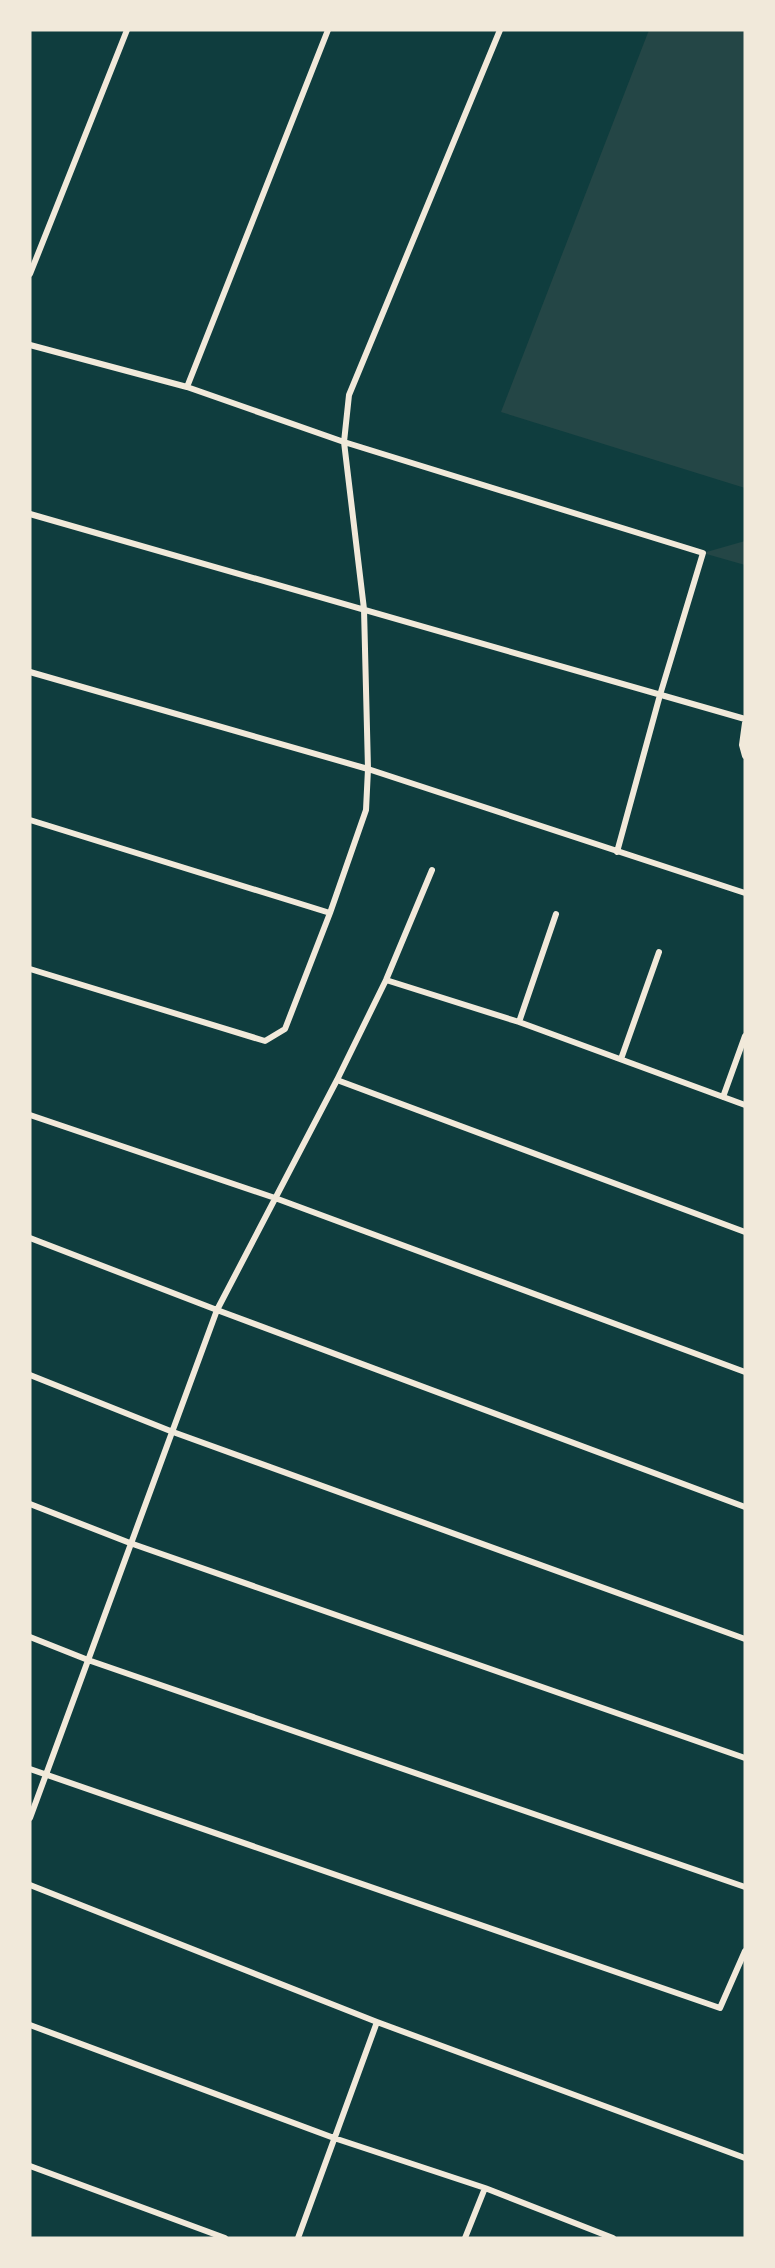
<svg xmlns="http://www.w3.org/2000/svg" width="775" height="2268" viewBox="0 0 775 2268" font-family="Rubik,sans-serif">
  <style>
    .green { fill: #244646 }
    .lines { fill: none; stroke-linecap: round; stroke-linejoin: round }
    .minor { stroke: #f1e9da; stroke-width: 6 }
  </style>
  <rect width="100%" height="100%" fill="#0f3d3e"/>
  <path class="green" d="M649 30H745V488L501 412Z
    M745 541V565L703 553Z"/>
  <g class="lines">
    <path class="minor" d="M30 274 127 30
      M30 345 187 387 344 442 703 553 660 695 617 852
      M187 387 328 30
      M30 514 745 719
      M30 672 368 769 745 893
      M745 723 742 745 745 756
      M30 820 330 913
      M30 969 265 1041 285 1029 330 913 366 810 368 769 364 609 344 442 349 395 500 30
      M386 980 519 1022 745 1105
      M519 1022 556 914
      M621 1059 659 952
      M337 1080 745 1232
      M723 1097 745 1036
      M30 1115 275 1198 745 1372
      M30 1238 217 1310 745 1507
      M30 1375 173 1432 745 1639
      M30 1504 130 1543 745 1758
      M30 1637 88 1660 745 1887
      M30 1769 720 2008 745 1951
      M30 1818 217 1310 337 1080 386 980 432 870
      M30 1885 377 2022 745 2158
      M30 2025 334 2138 485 2188 613 2238
      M30 2166 225 2238
      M298 2238 377 2022
      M465 2238 485 2188"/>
  </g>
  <rect width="775" height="2268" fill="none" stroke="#f1e9da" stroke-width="63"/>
</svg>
